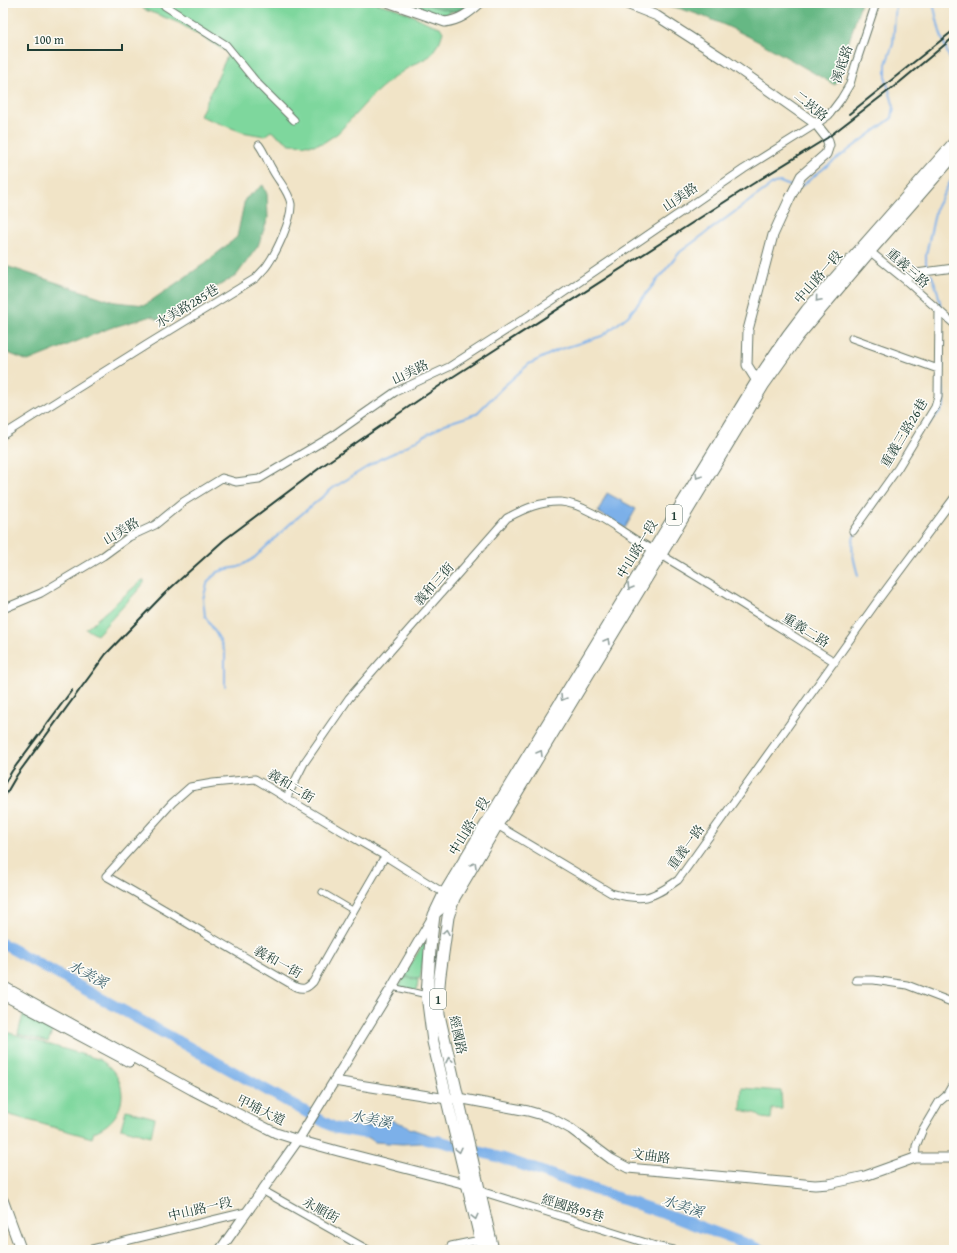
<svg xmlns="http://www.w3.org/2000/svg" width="957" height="1253" viewBox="0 0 957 1253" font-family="'Gentium Book Plus','Noto Serif TC',serif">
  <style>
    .green { fill: #7ed79d; stroke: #4e8a68 }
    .forest { fill: #66b884; stroke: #427a5c }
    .water { fill: #7bb0e9; stroke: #4d768e }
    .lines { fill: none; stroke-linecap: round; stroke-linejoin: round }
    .stream { stroke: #7bb0e9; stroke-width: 2 }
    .river { stroke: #7bb0e9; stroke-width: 11 }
    .pedestrian-casing { stroke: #687767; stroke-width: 7 }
    .minor-casing { stroke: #687767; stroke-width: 9 }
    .tertiary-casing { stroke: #687767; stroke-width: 11 }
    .secondary-casing { stroke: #687767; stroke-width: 12 }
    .primary-casing { stroke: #687767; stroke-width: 13 }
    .pedestrian { stroke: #fff; stroke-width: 5 }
    .minor { stroke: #fff; stroke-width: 7 }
    .tertiary { stroke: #fff; stroke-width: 9 }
    .secondary { stroke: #fff; stroke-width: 10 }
    .primary { stroke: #fff; stroke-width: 11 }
    .rail { stroke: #1f3d34; stroke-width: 2 }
    .oneway { stroke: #8f9e9a }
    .labels { text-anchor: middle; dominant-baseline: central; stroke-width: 3; stroke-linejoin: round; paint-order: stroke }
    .shield { fill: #fdfcf7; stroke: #62766e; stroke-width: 1 }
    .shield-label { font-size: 12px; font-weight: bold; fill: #1f3d34 }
    .street-label { font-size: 13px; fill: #1f3d34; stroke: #fdfcf7 }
    .water-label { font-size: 14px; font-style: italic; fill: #3b606a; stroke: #fdfcf7 }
  </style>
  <rect width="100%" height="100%" fill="#fdfcf7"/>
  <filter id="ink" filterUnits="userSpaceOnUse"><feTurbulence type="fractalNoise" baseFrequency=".025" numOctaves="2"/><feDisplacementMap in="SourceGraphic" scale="8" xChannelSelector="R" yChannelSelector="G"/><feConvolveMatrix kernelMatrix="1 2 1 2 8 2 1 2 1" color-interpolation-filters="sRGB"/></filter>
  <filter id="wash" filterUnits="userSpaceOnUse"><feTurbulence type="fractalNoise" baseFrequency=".012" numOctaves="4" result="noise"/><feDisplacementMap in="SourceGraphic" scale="16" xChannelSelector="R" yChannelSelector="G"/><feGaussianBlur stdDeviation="0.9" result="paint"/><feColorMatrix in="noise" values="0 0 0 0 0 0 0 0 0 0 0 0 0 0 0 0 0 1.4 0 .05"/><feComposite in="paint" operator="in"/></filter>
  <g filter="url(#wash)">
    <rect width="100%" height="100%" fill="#f1e4c7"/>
    <path class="green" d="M145 3H376L395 8 414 16 430 24 440 27 443 32 440 41 430 56 406 69 389 81 374 94 338 133 323 143 313 145 290 144 271 131 264 136 242 132 200 116 228 54 227 52 179 23 143 9Z
      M405 3H461L459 8 445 15 426 12Z
      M144 580V583L139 589 97 635 86 629 141 581Z
      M423 944H426L420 979 404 976Z
      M404 977 418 980 417 991 399 987Z
      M24 1011 54 1027 48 1042 18 1034Z
      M3 1031 98 1059C131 1076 130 1118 94 1132L92 1138 3 1113Z
      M742 1088 781 1091 782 1109H772L771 1119 762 1118 755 1113 741 1110Z
      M126 1110 155 1118 151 1136 121 1128Z"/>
    <path class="forest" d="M420 3H481L455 12Z
      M656 3H861L835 85C778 53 721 15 656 3Z
      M263 185 267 194 268 218 258 246 236 276 158 320 152 316 110 328 28 361 3 351V265L115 302 145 305 204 264 237 237 245 199Z"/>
    <path class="water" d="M607 493 636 509 625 528 598 512Z
      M384 1118 406 1125 409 1128 438 1138 441 1142 402 1144 375 1142 369 1138 351 1131 361 1126H368Z"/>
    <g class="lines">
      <path class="stream" d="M933 3 940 32 949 57 954 64
        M799 186 803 185 819 172 892 118 894 107 886 80V64L893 44 896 3
        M929 270 926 264V255L936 208 954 175
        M931 274C936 285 940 297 941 310
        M927 426 941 410 944 404 942 354
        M856 533C848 544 855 563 858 576
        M225 686V653L220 640 205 616 203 599 208 581 218 572 227 569 239 567 253 559 291 523 333 488 380 459 396 452 445 424 476 414 503 387 529 364 558 350 602 336 628 316 680 252 774 183 780 182 793 187"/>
      <path class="river" d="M3 944 335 1128 364 1133
        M427 1140 439 1141 502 1158 671 1216 762 1250"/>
    </g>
  </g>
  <g filter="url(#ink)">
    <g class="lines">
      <defs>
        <path id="pedestrian" d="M322 892 354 911
          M392 987 427 995"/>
        <path id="minor" d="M163 3 165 6 226 45 257 83 294 120
          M867 249 904 279 954 324
          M904 279 916 273 954 268
          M852 338 938 369
          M3 435 148 344 256 278C260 273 265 269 268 264 277 251 292 219 291 204 289 191 278 181 272 169 267 161 265 153 259 145
          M853 531 898 468 935 407 938 397 939 312
          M3 609 41 593 103 556 129 537 155 525 183 502 222 478 236 482 259 479 332 436 395 392 449 367 550 302 744 169 816 124 829 115 841 99 850 84 855 66 876 3
          M287 797 304 763 349 698 507 518C524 509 541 501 561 502 585 504 615 527 636 540 703 579 769 621 835 662
          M497 825 611 893C643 902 651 899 678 880L876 603 954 498
          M385 856C361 898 336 940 313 982 307 988 304 990 296 987 232 950 170 912 106 876L172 803 190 787 213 783 255 779 340 830 385 856 447 895
          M856 980H874L907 985 954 1003
          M915 1158 916 1146 923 1129 939 1102 946 1096 954 1082
          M262 1190 368 1250
          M477 1190 659 1247 674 1250
          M88 1250 246 1212
          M450 1250 451 1246 480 1240"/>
        <path id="tertiary" d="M390 3 445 22C460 20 469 13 480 3
          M624 3 657 16 727 61 816 124 827 138 829 145 826 154 801 176 790 198 773 235 748 330 747 365 757 381 762 383
          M3 986 192 1090 276 1133 298 1140 338 1151 466 1184
          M3 995 129 1062
          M334 1081 447 1099 458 1098 528 1111 549 1117 571 1129 611 1159 628 1168 815 1185 829 1184 865 1176 915 1158H954
          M220 1250 298 1140 392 987 434 915 454 898"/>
        <path id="secondary" d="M3 1201 21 1250"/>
        <path id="primary" d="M483 1250 433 1042 427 995 430 950 434 915 444 894 488 821 757 381 788 335 807 310 954 143
          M493 1250 439 1015 438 996 440 975 448 917 454 898 497 825 764 384 798 336 870 251 954 155"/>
      </defs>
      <use href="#pedestrian" class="pedestrian-casing"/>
      <use href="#minor" class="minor-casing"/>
      <use href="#tertiary" class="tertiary-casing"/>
      <use href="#secondary" class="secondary-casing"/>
      <use href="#primary" class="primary-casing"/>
      <use href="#pedestrian" class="pedestrian"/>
      <use href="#minor" class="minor"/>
      <use href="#tertiary" class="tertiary"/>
      <use href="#secondary" class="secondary"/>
      <use href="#primary" class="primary"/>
      <path class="rail" d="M849 114 954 30
        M3 786 12 771 72 690
        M3 799 17 775 106 654 164 594 224 540 325 464 451 378 751 185 827 138 900 82 954 37"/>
    </g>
    <defs><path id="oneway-chevron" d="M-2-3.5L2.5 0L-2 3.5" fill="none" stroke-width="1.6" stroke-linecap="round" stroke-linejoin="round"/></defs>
    <g class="oneway">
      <use href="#oneway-chevron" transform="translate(818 299) rotate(131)"/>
      <use href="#oneway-chevron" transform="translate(698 476) rotate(122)"/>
      <use href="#oneway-chevron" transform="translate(630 587) rotate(121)"/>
      <use href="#oneway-chevron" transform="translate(607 641) rotate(-59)"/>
      <use href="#oneway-chevron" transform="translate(563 698) rotate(121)"/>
      <use href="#oneway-chevron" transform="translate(540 753) rotate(-59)"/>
      <use href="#oneway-chevron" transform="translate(474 865) rotate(-60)"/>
      <use href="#oneway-chevron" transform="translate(446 932) rotate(-81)"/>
      <use href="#oneway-chevron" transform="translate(449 1060) rotate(-102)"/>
      <use href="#oneway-chevron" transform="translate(459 1150) rotate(77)"/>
      <use href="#oneway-chevron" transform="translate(475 1217) rotate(76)"/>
    </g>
  </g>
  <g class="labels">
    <g class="shield">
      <rect x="666" y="505" width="16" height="20" rx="3"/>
      <rect x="430" y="989" width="16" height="20" rx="3"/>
    </g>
    <g class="shield-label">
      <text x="674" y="515">1</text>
      <text x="438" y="999">1</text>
    </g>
    <g class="street-label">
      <text transform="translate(842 64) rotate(-71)">溪底路</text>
      <text transform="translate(811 106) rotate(39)">二崁路</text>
      <text transform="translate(680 197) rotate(-34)">山美路</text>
      <text transform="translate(908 268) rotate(41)">重義三路</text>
      <text transform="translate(818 277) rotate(-49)">中山路一段</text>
      <text transform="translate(187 306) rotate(-31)">水美路285巷</text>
      <text transform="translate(410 372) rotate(-26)">山美路</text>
      <text transform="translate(904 433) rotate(-59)">重義三路26巷</text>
      <text transform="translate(121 531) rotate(-31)">山美路</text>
      <text transform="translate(637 549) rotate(-59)">中山路一段</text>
      <text transform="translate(434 584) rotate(-49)">義和三街</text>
      <text transform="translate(806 630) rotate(32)">重義二路</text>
      <text transform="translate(291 786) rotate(31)">義和二街</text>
      <text transform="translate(469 826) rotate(-59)">中山路一段</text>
      <text transform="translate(686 847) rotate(-54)">重義一路</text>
      <text transform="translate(278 962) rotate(29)">義和一街</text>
      <text transform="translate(458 1035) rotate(78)">經國路</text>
      <text transform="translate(261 1110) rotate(26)">甲埔大道</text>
      <text transform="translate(651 1156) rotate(8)">文曲路</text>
      <text transform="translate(573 1208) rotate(17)">經國路95巷</text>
      <text transform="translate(200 1209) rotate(-13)">中山路一段</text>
      <text transform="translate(321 1210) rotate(29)">永順街</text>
    </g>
    <g class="water-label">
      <text transform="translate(88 974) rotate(29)">水美溪</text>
      <text transform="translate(371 1119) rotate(11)">水美溪</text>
      <text transform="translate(683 1206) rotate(19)">水美溪</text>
    </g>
  </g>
  <rect width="957" height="1253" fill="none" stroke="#fdfcf7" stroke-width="16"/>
  <path d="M28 44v6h94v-6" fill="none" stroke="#1f3d34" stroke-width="2"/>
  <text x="34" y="44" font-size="12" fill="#1f3d34" stroke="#fdfcf7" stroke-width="3" paint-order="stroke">100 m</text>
</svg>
